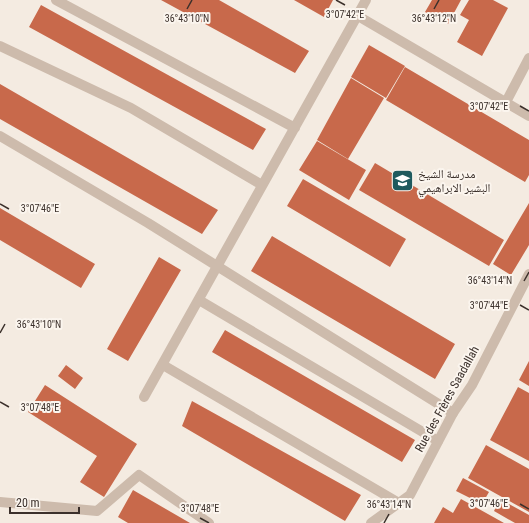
<svg xmlns="http://www.w3.org/2000/svg" width="529" height="523" viewBox="0 0 529 523" font-family="'Roboto Condensed','Noto Naskh Arabic',sans-serif">
  <style>
    .building { fill: #c8694b }
    .lines { fill: none; stroke-linecap: round; stroke-linejoin: round }
    .minor { stroke: #cdbbac; stroke-width: 10 }
    .tertiary { stroke: #cdbbac; stroke-width: 10 }
    .ticks { fill: none; stroke: #3b302b; stroke-width: 1.5 }
    .labels { text-anchor: middle; dominant-baseline: central; stroke-width: 4; stroke-linejoin: round; paint-order: stroke }
    .poi-label { font-size: 12px; fill: #3b302b; stroke: #fbf5ee; text-anchor: start }
    .street-label { font-size: 12px; fill: #3b302b; stroke: #fbf5ee }
    .ticks-label { font-size: 10px; text-anchor: middle; fill: #3b302b; stroke: #fbf5ee; stroke-width: 4; stroke-linejoin: round; paint-order: stroke }
  </style>
  <rect width="100%" height="100%" fill="#f4ebe1"/>
  <path class="building" d="M161 0H219L309 51 295 73Z
    M294 0H333L324 17Z
    M432 0H461L448 24 425 12Z
    M469 0H493L508 8 482 56 457 42 469 20 460 15Z
    M41 5 266 129 253 150 29 27Z
    M369 45 405 66 386 98 351 77Z
    M405 67 529 140V175L525 182 386 100Z
    M351 78 384 98 348 159 317 140Z
    M0 84 218 210 202 234 0 119Z
    M317 141 366 170 349 200 299 170Z
    M375 163 504 240 489 266 359 190Z
    M303 179 406 239 390 267 287 206Z
    M529 203V245L511 275 493 264Z
    M0 208 95 264 81 288 0 240Z
    M272 236 455 344 435 379 251 271Z
    M159 257 181 270 128 361 107 349Z
    M225 330 415 440 402 462 212 352Z
    M529 361V386L519 380Z
    M66 365 83 378 75 389 58 376Z
    M45 385 137 444 104 497 80 482 97 456 28 412Z
    M518 387 529 393V461L490 440Z
    M192 401 361 495 345 521 182 426Z
    M486 445 529 469V512L468 478Z
    M463 478 489 492 482 504 456 491Z
    M133 490 190 523H128L118 517Z
    M461 499 504 523H434L443 507 453 513Z
    M500 499 529 515V523H515L494 511Z"/>
  <g class="lines">
    <path class="minor" d="M56 0 295 128
      M358 16 529 116
      M0 46 131 108 262 185
      M506 102 529 58
      M0 136 148 223 453 413
      M199 300 438 441
      M163 365 399 503
      M144 397 366 0
      M0 502 97 511 139 475 209 523"/>
    <path class="tertiary" d="M371 523 410 495 453 413 472 385 529 274"/>
  </g>
  <path class="ticks" d="M336 0 345 5M187 9 192 0M434 9 439 0M520 106 529 111M0 204 9 209M524 281 529 272M520 305 529 310M0 333 5 324M0 402 9 407M520 504 529 509M200 518 209 523M384 523 389 514"/>
  <defs>
    <symbol id="school-square" viewBox="-11 -11 22 22"><rect x="-9" y="-9" width="18" height="18" rx="4" fill="#1f5a5e" stroke="#fbf5ee"/><path d="M0-5L7-2L0 1L-7-2ZM-4 1L0 2.5L4 1V4Q0 6-4 4Z" fill="#fff"/></symbol>
  </defs>
  <g fill-rule="evenodd">
    <use href="#school-square" x="390" y="168" width="25" height="25"/>
  </g>
  <g class="labels">
    <g class="poi-label">
      <text x="418" y="174">مدرسة الشيخ<tspan x="418" dy="14">البشير الابراهيمي</tspan></text>
    </g>
    <g class="street-label">
      <text transform="translate(447 399) rotate(-61)">Rue des Frères Saadallah</text>
    </g>
  </g>
  <g class="ticks-label">
    <text x="345" y="18">3°07'42"E</text>
    <text x="187" y="22">36°43'10"N</text>
    <text x="434" y="22">36°43'12"N</text>
    <text x="489" y="110">3°07'42"E</text>
    <text x="40" y="212">3°07'46"E</text>
    <text x="490" y="284">36°43'14"N</text>
    <text x="489" y="309">3°07'44"E</text>
    <text x="39" y="328">36°43'10"N</text>
    <text x="40" y="411">3°07'48"E</text>
    <text x="489" y="507">3°07'46"E</text>
    <text x="389" y="508">36°43'14"N</text>
    <text x="200" y="512">3°07'48"E</text>
  </g>
  <path d="M10 507v6h69v-6" fill="none" stroke="#3b302b" stroke-width="2"/>
  <text x="16" y="507" font-size="12" fill="#3b302b" stroke="#fbf5ee" stroke-width="3" paint-order="stroke">20 m</text>
</svg>
